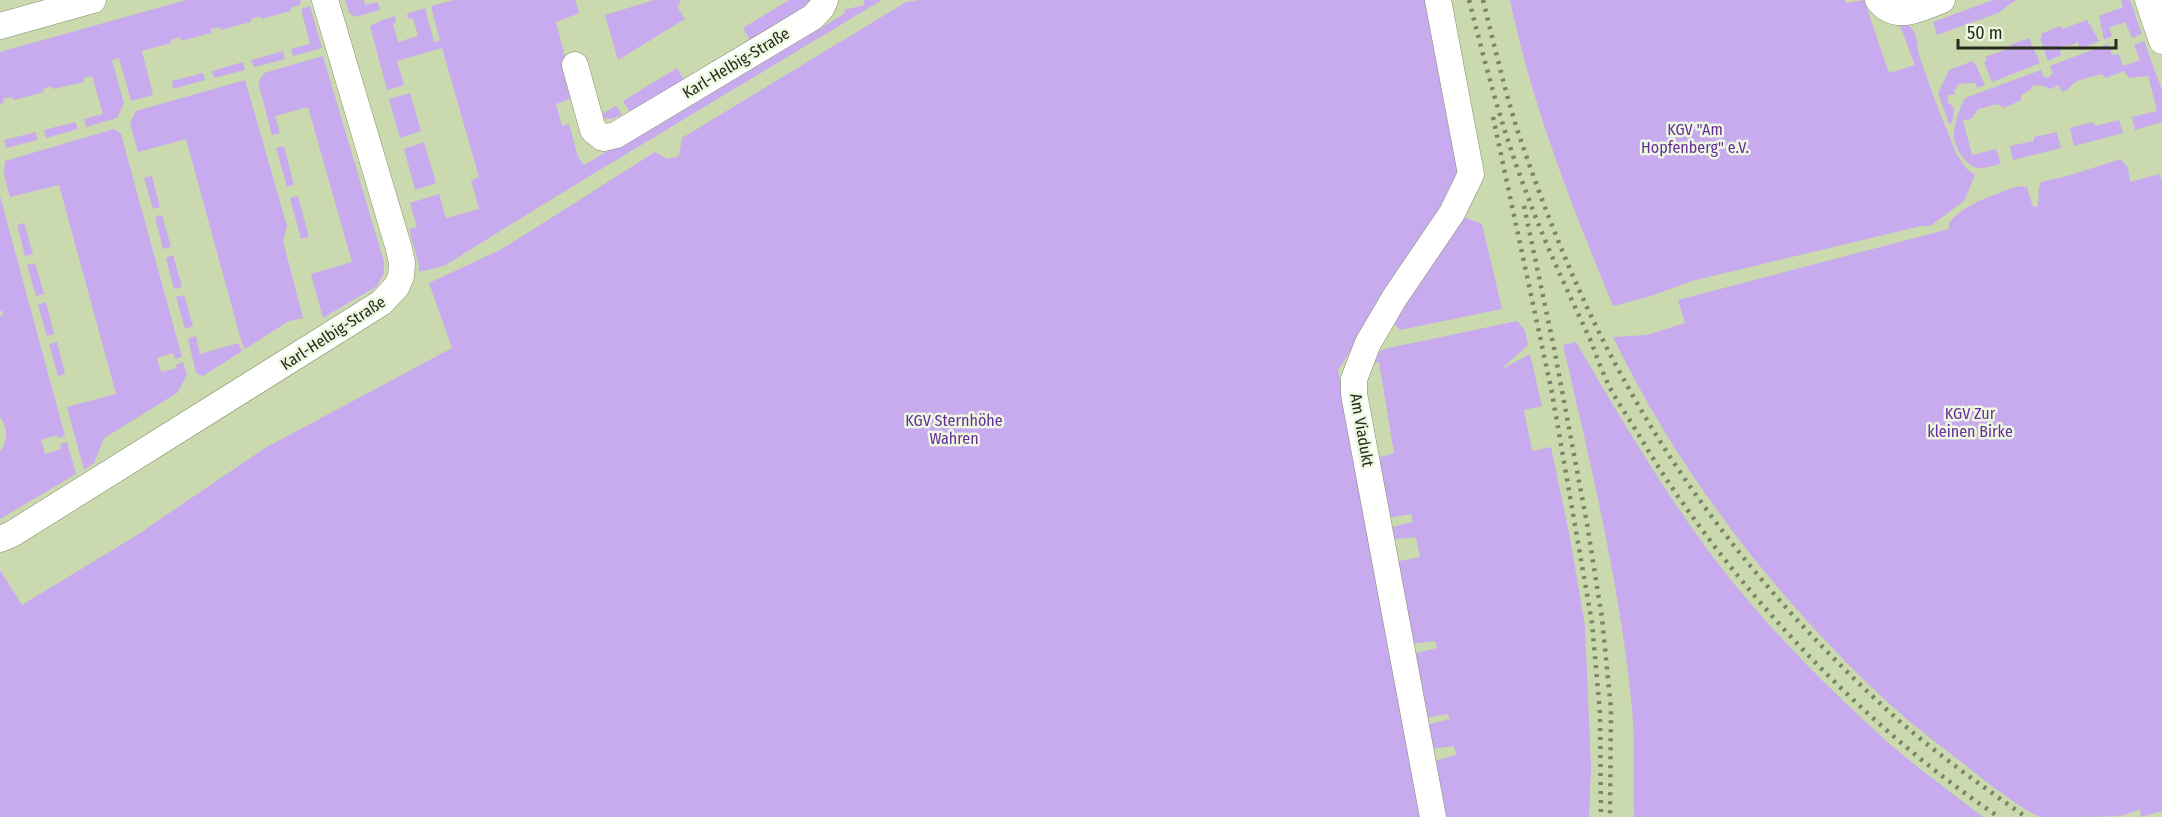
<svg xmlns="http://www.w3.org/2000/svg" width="2162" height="817" viewBox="0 0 2162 817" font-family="'Fira Sans Condensed',sans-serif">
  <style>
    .green { fill: #c8abef }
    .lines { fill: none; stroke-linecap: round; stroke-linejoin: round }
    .minor-casing { stroke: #829068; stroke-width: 27 }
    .minor { stroke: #fff; stroke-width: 26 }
    .rail { stroke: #7a8466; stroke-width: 4.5; stroke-dasharray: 3 6; stroke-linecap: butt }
    .labels { text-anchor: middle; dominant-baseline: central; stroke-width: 5; stroke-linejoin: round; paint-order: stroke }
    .street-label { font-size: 16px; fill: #262b1b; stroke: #eef7e1 }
    .park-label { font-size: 16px; fill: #662f9c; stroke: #eef7e1 }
  </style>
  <rect width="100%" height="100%" fill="#cad9ae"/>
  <path class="green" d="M186 0H301L300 5 290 8 291 11 261 19 260 16 251 19V22L221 30 220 27 211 29V33L181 41 180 37 171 40V43L142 51 153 95 131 101 119 58 112 60 124 103 117 118 86 127 84 119 103 114 92 76 83 78 84 82 53 89 52 86 43 89 44 92 14 100 12 97 3 99 4 103 0 104V52Z
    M345 0H364L365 5 378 2 380 10 355 17 349 13Z
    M454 0H575L579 11 577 14 556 22 576 97 556 104 562 126 569 124 578 157 584 165 817 24 821 28 845 13 844 10 864 5V0H882L578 183 444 266 419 272V265L409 229 417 227 410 203 439 194 446 218 479 209 471 180 479 177 442 48 397 61 404 85 387 90 370 26 383 20 395 16 396 23 393 24 398 42 418 36 413 18 408 19 407 14 425 8 434 42 440 41 431 6Z
    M654 0H679L681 3 677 6 685 19 618 60 605 15Z
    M789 0H812V3L753 45 743 28Z
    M919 0H1429L1460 186 1338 370 1422 817H0V570L22 605 137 535 265 448 452 348 429 283 502 249 655 152 667 159 679 156 682 138 906 2Z
    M1510 0H1845L1846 3 1864 0 1889 73 1915 65 1900 26 1906 22C1921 36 1915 45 1921 61 1932 93 1944 124 1957 155L1967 169 1975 175 1964 201 1930 226H1921L1692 281 1648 297 1613 306C1572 206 1532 106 1510 0Z
    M1993 0H2016L1998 13 1937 35 1933 22Z
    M2121 0H2130L2142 34 2132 38 2125 22 2109 28 2112 36 2104 40 2099 16 2123 7Z
    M310 6 322 48 293 56 291 49 310 44 301 9Z
    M2087 20 2099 41 2080 49 2078 42 2069 46 2063 45 2060 50 2061 55 2048 61 2040 38 2042 37 2041 34 2060 26 2062 29Z
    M2029 38 2040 63 1992 82 1984 62 1987 61 1985 57 2011 48 2010 45Z
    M2144 41 2162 90V122L2135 130 2132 117 2157 111 2148 76 2129 78 2124 71 2106 78 2102 74C2089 78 2076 78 2067 90L2062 92 2058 85 2051 89 2040 85 2032 86 2030 90 2021 95V100L2004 108 1998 104 1978 109 1971 119 1963 120 1972 155 1996 149 2001 164C1994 165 1984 169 1977 168 1966 166 1953 146 1954 134 1955 122 1959 109 1965 98L2041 70 2043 76 2048 78 2053 73 2050 66 2108 44 2112 55 2119 54 2123 66 2140 60 2134 45Z
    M283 51 285 59 254 67 251 60Z
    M323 56 384 262V273L377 286 323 318 311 274 352 262 308 107 275 116 280 133 272 135 258 82 264 73Z
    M1973 61 1975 65H1976L1985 85 1977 88 1976 84 1972 83 1958 84 1954 92 1956 94 1948 95V102L1954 108 1952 123 1949 124 1938 93 1949 70Z
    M243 62 245 70 214 78 212 71Z
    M677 68 687 85 632 116 623 101Z
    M203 73 205 80 173 89 172 81Z
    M245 80 287 226 283 241 303 318 289 321 245 349 242 344 186 139 138 152 130 123 136 111Z
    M410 93 421 131 400 138 389 99Z
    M598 101 602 114 616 106 622 115 611 119 600 118Z
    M2119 120 2123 133 2074 146 2070 128 2093 122 2095 126Z
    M75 122 78 129 46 138 44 130Z
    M114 129 121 134 182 357 175 359 173 353 157 358 161 372 177 368 176 365 183 362 187 375 177 393 104 438 94 463 84 470 67 407 116 394 59 185 10 197 4 175 5 161Z
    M36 132 37 140 6 148 4 140Z
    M2057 132 2061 148 2013 160 2010 146 2034 141V137Z
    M424 142 436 183 415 190 404 149Z
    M284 146 294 185 287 187 276 148Z
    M2121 159 2128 168 2130 182 2159 174 2162 180V811L2141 817 2140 809C2133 812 2126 815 2118 816 2109 817 2051 817 2041 817 2025 813 1975 773 1960 761 1937 743 1914 726 1893 707 1780 604 1679 474 1613 337L1647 335 1685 323 1678 300 1949 229V223C1962 207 1980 200 1999 193 2011 189 2014 185 2027 187L2033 207 2038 206 2039 188 2041 182 2064 177Z
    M152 176 160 207 153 209 144 178Z
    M0 196 65 436 58 438 57 435 41 440 45 454 61 449 60 444 67 442 76 474 0 519V452C8 442 8 427 0 417V316L3 315 2 311H0Z
    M298 196 309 237 301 239 290 198Z
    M162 215 171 247 163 249 155 217Z
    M1463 217 1482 224 1502 309 1400 330 1393 323Z
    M24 223 33 254 25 256 17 225Z
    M173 255 182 287 174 289 166 258Z
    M35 263 44 294 36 296 27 265Z
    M184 295 193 326 185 329 176 297Z
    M46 302 54 334 47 336 38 305Z
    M1517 321 1525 330 1528 345 1500 370 1530 354 1542 406 1524 410 1532 451 1551 447 1569 533 1585 626 1591 767 1589 817H1443L1435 761 1456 755 1454 746 1432 749 1426 725 1450 719 1448 714 1425 718 1412 654 1437 648 1435 641 1411 644 1395 562 1420 557 1416 537 1390 540 1388 528 1413 522 1411 514 1386 518 1377 458 1394 453 1379 362 1366 365 1375 354 1384 349Z
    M196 336 200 354 238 343 242 351 203 376 196 373 188 339Z
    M57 342 65 374 58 376 49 344Z
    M1576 342C1615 409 1654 475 1699 538 1748 606 1808 669 1870 726 1905 759 1945 788 1983 817H1634C1633 781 1635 744 1632 708 1620 585 1591 465 1563 345Z"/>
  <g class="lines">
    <defs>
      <path id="minor" d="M1878 0C1896 23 1920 8 1942 0
        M2148 0 2162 41
        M0 26 93 0
        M575 65 593 130 603 138 616 135 813 17 822 7 825 0
        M0 539 12 534 381 303 397 286 401 276 402 263 399 249 325 0
        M1433 817 1354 394V379L1368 343 1395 297 1452 213 1471 174 1438 0"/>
    </defs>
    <use href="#minor" class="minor-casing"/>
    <use href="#minor" class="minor"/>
    <path class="rail" d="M1469 0C1486 67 1503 133 1528 197 1546 246 1568 292 1590 339 1596 355 1602 371 1609 386 1618 403 1630 420 1640 437 1725 580 1861 725 1999 817
      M1483 0C1494 44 1504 88 1518 132 1547 218 1583 308 1628 387 1697 512 1791 623 1897 719 1938 755 1982 786 2026 817
      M1493 117 1552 393 1592 623 1600 713 1601 817
      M1524 206 1554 348 1587 524 1602 618 1611 709 1610 817"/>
  </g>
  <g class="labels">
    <g class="street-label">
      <text transform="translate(736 63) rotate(-31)">Karl-Helbig-Straße</text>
      <text transform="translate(333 333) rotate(-33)">Karl-Helbig-Straße</text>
      <text transform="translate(1362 430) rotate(80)">Am Viadukt</text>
    </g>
    <g class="park-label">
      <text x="1695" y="129">KGV "Am<tspan x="1695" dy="18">Hopfenberg" e.V.</tspan></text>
      <text x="1970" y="413">KGV Zur<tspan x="1970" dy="18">kleinen Birke</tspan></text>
      <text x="954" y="420">KGV Sternhöhe<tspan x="954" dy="18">Wahren</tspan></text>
    </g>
  </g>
  <path d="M1958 39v9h158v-9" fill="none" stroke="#262b1b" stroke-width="3"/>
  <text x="1967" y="39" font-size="18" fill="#262b1b" stroke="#eef7e1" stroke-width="4.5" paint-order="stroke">50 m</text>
</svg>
